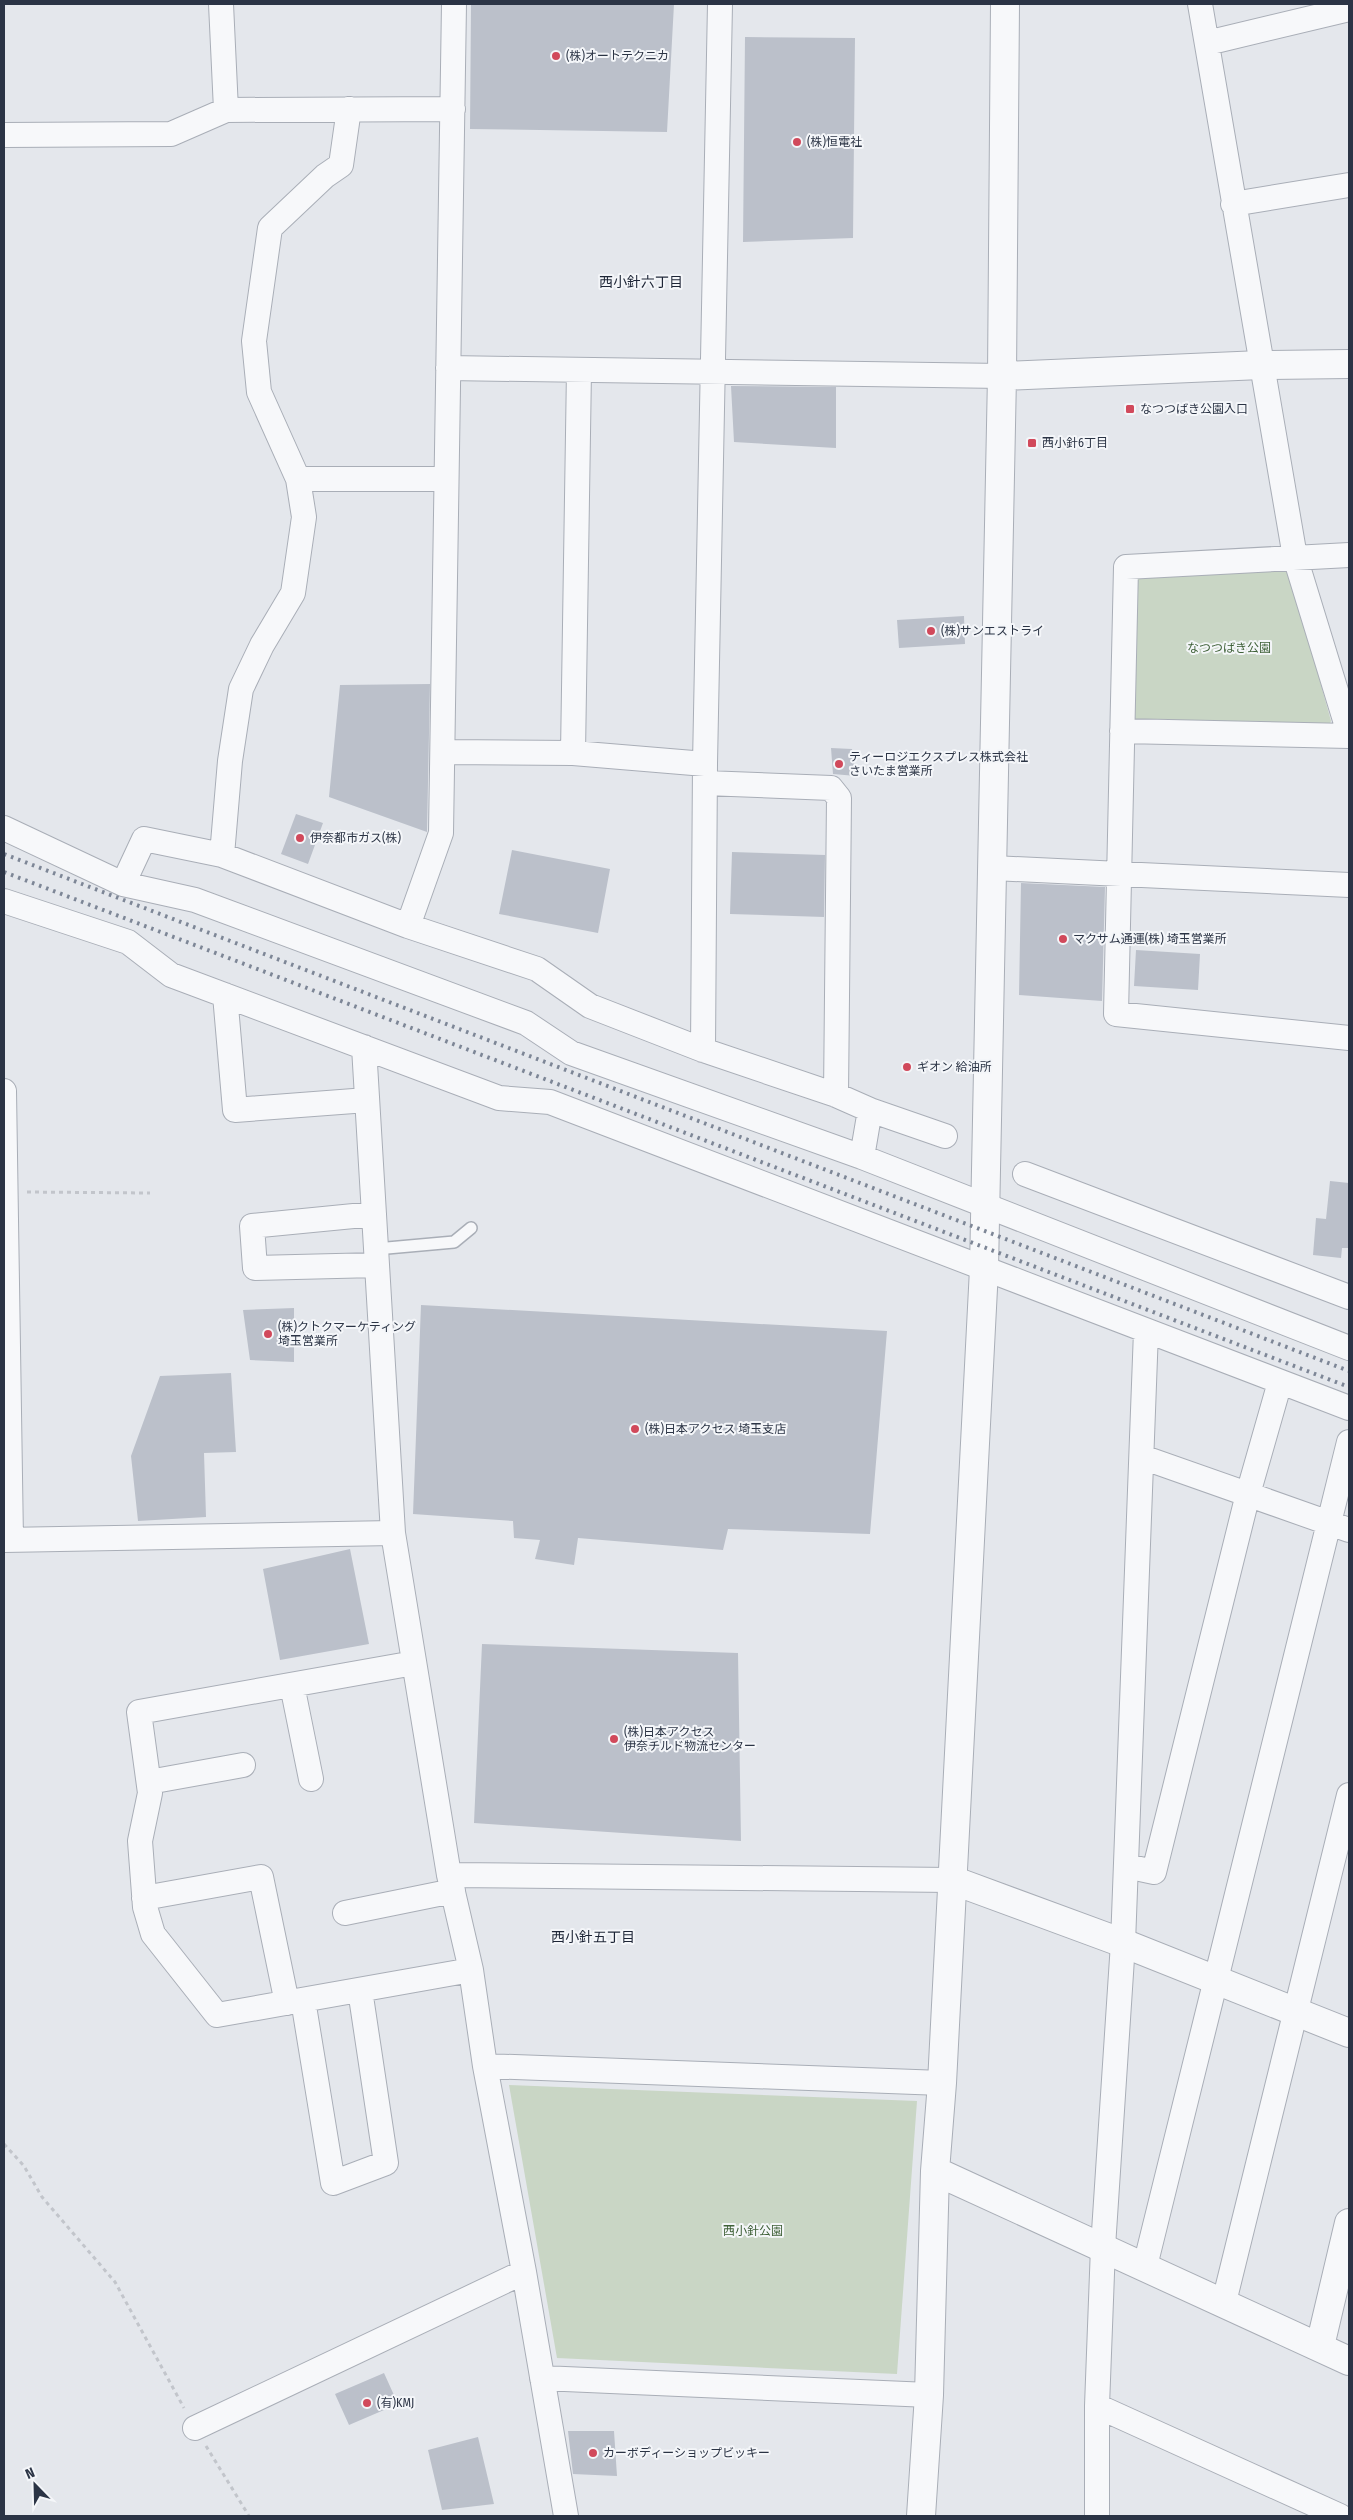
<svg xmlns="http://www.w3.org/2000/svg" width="1353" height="2520" viewBox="0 0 1353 2520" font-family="'Fira Sans Condensed','Noto Sans JP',sans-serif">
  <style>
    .green { fill: #c9d6c5 }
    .building { fill: #bbc0ca }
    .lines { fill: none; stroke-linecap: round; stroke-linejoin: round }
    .service-casing { stroke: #a9aeb7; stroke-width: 14 }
    .minor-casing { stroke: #a9aeb7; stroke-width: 26 }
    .tertiary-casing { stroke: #a9aeb7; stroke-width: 30 }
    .path { stroke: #c2c5cb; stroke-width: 3; stroke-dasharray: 4 4; stroke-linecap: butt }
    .service { stroke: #f7f8fa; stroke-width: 11 }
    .minor { stroke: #f7f8fa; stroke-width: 24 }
    .tertiary { stroke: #f7f8fa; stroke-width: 28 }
    .rail { stroke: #7d8696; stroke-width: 4; stroke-dasharray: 2.5 5; stroke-linecap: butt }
    .poi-dot { fill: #d1495b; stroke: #f4f6f9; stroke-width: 2 }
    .labels { text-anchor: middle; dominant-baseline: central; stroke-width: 4; stroke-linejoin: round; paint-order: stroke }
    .poi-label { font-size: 12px; fill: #2b3445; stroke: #f4f6f9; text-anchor: start }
    .park-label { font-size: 12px; fill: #3f6138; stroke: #f4f6f9 }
    .neighbourhood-label { font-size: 14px; fill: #1d2536; stroke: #f4f6f9 }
  </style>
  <rect width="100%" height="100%" fill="#e4e7ec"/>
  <path class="green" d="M1283 568 1290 573 1331 721 1327 730 1139 725 1131 713 1133 580 1142 571Z
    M509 2085 917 2101 897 2374 557 2358Z"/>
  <path class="building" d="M471 4H674L667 132 470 129Z
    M745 37 855 38 853 238 743 242Z
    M731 386 836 387V448L734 442Z
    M964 616 965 644 899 648 897 620Z
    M430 684 427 832 329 797 340 685Z
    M831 748 852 749 856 776 833 774Z
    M296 814 323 823 308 864 281 854Z
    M512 850 610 869 598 933 499 914Z
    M732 852 825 855 824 917 730 914Z
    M1021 883 1105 887 1102 1001 1019 995Z
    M1136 950 1200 954 1198 990 1134 986Z
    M1330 1181 1349 1183V1248H1342L1341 1258 1313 1255 1316 1218 1326 1219Z
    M421 1305 887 1331 870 1534 728 1529 723 1550 578 1538 574 1565 535 1559 540 1540 514 1538 513 1521 413 1514Z
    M294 1308V1362L250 1360 243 1310Z
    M231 1373 236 1452 204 1453 206 1517 138 1521 131 1456 160 1376Z
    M350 1549 369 1644 280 1660 263 1569Z
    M482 1644 738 1653 741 1841 474 1823Z
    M384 2373 398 2404 349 2425 335 2394Z
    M568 2431H614L617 2476 573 2474Z
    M478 2437 494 2504 442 2510 428 2450Z"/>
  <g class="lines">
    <defs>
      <path id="service" d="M376 1249 454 1242 471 1228"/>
      <path id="minor" d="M221 4 226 110
        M1200 4 1295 557 1349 733
        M1207 43 1349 9
        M4 135 171 134 226 110 453 109
        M1233 204 1349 185
        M448 368 1002 376
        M298 479H445
        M1349 555 1126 567 1116 1014 1349 1038
        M1122 731 1349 736
        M443 752 573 753 705 764
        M573 753 579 370
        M705 783 831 788 839 798 836 1095
        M4 828 123 884 195 900 526 1023 571 1053 862 1157 1349 1348
        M222 855 230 761 241 689 262 645 293 593 304 517 298 479 259 392 254 341 270 228 325 176 341 165 349 109
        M993 868 1349 885
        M123 884 144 839 222 855 408 926 537 969 590 1006 703 1050 836 1095 870 1110 862 1157
        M4 901 128 942 171 975 499 1098 550 1102 1349 1408
        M408 926 441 833 454 4
        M225 995 235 1110 367 1100
        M364 1047 393 1533 449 1875 471 1970 485 2066 524 2272 566 2516
        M703 1050 705 764 720 4
        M4 1091 11 1540
        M870 1110 945 1136
        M1025 1174 1349 1297
        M374 1214 252 1226 255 1268 377 1265
        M1142 1457 1349 1530
        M4 1540 393 1533
        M414 1663 139 1712 150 1793 140 1841 145 1907 153 1934 217 2015 471 1970
        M292 1685 311 1779
        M149 1782 243 1765
        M1126 1866 1154 1872 1248 1494 1280 1382
        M449 1875 952 1880
        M144 1898 261 1877 287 2003
        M345 1913 453 1891
        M303 2000 333 2183 386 2163 360 1990
        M485 2066 942 2083
        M1145 2266 1349 1442
        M1224 2302 1349 1795
        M542 2378 929 2395
        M1097 2406 1340 2516
        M195 2428 524 2272
        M1097 2516V2406L1103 2247 1123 1943 1146 1331"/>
      <path id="tertiary" d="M1002 376 1261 365 1349 364
        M952 1880 1123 1943 1349 2033
        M935 2171 1349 2361
        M1320 2346 1349 2223
        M921 2516 929 2395 935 2171 942 2083 984 1269 1002 376 1005 4"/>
    </defs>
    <use href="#service" class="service-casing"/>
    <use href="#minor" class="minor-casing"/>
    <use href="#tertiary" class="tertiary-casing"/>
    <path class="path" d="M27 1192 150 1193
      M4 2144 24 2166 42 2197 115 2282 184 2408
      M206 2446 249 2516"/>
    <use href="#service" class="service"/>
    <use href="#minor" class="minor"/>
    <use href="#tertiary" class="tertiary"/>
    <path class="rail" d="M4 854 1349 1371
      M4 872 1349 1387"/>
  </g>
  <g class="poi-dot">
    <circle cx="556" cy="56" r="5"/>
    <circle cx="797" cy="142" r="5"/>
    <rect x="1125" y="404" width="10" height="10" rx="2.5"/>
    <rect x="1027" y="438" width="10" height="10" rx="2.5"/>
    <circle cx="931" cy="631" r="5"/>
    <circle cx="839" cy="764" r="5"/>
    <circle cx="300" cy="838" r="5"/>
    <circle cx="1063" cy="939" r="5"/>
    <circle cx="907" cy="1067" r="5"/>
    <circle cx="268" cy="1334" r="5"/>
    <circle cx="635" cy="1429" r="5"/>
    <circle cx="614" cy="1739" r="5"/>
    <circle cx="367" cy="2403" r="5"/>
    <circle cx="593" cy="2453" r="5"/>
  </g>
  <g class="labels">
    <g class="poi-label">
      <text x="566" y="56">(株)オートテクニカ</text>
      <text x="807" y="142">(株)恒電社</text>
      <text x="1140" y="409">なつつばき公園入口</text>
      <text x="1042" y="443">西小針6丁目</text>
      <text x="941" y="631">(株)サンエストライ</text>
      <text x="849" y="757">ティーロジエクスプレス株式会社<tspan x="849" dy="14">さいたま営業所</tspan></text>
      <text x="310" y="838">伊奈都市ガス(株)</text>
      <text x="1073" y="939">マクサム通運(株) 埼玉営業所</text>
      <text x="917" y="1067">ギオン 給油所</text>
      <text x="278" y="1327">(株)クトクマーケティング<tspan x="278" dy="14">埼玉営業所</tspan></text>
      <text x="645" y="1429">(株)日本アクセス 埼玉支店</text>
      <text x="624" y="1732">(株)日本アクセス<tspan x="624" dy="14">伊奈チルド物流センター</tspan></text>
      <text x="377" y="2403">(有)KMJ</text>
      <text x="603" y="2453">カーボディーショップビッキー</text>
    </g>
    <g class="park-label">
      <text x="1229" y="648">なつつばき公園</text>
      <text x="753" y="2231">西小針公園</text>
    </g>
    <g class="neighbourhood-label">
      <text x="641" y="282">西小針六丁目</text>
      <text x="593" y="1937">西小針五丁目</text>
    </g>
  </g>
  <rect width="1353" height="2520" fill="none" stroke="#2b3445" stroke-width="10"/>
  <g transform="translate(35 2485) rotate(337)" stroke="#f4f6f9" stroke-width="4" paint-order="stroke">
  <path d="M0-4L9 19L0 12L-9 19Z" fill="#2b3445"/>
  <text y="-8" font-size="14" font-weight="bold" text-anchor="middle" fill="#2b3445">N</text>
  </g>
</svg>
